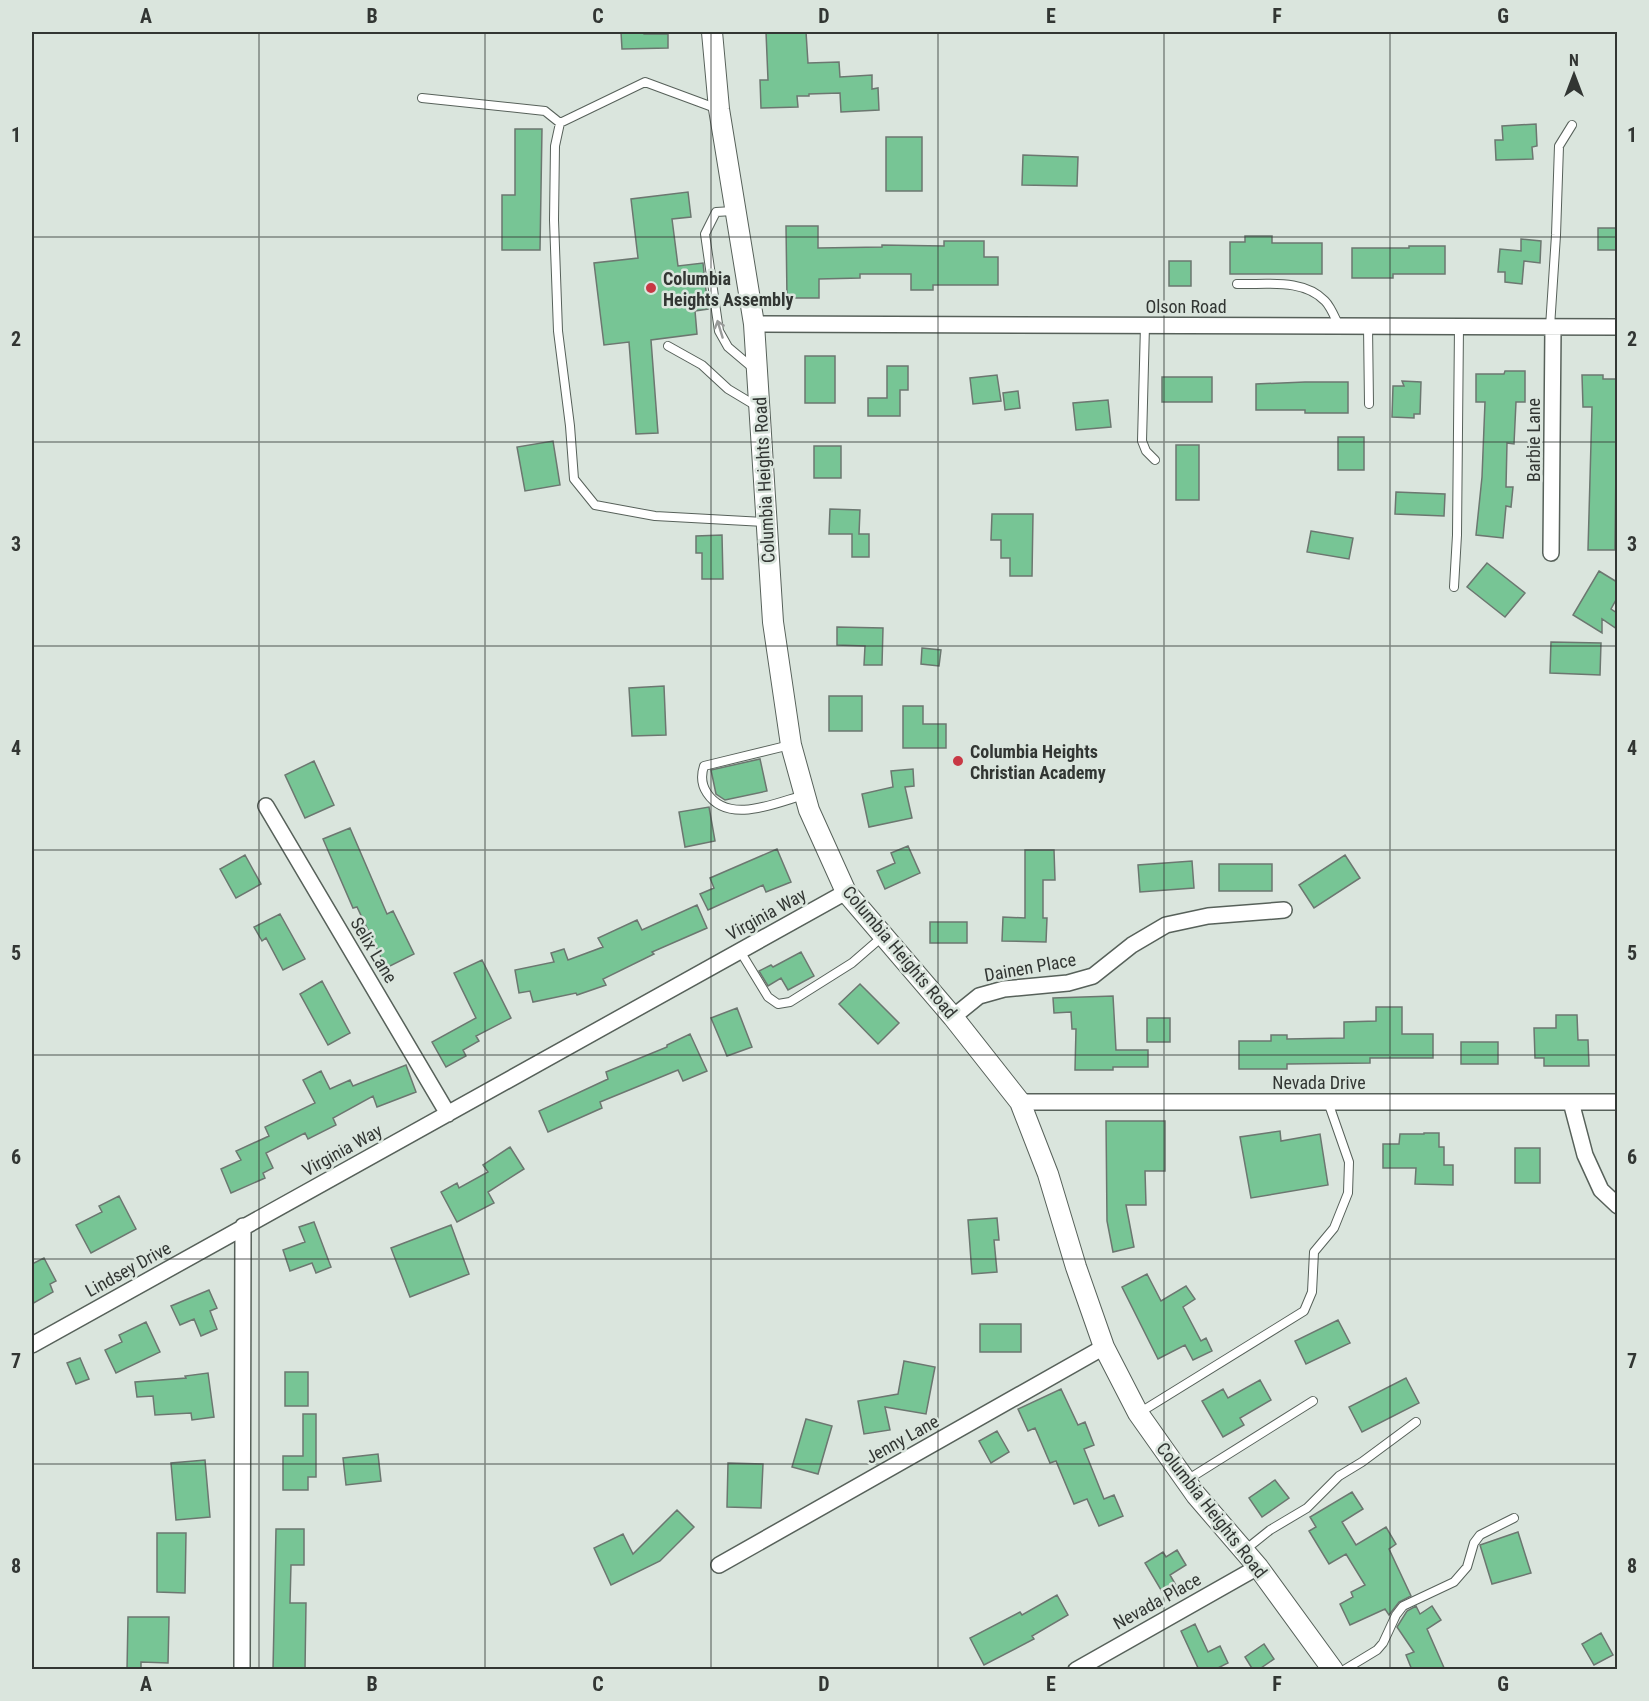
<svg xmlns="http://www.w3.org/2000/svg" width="1649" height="1701" viewBox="0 0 1649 1701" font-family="'Roboto Condensed',sans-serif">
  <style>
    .building { fill: #77c595; stroke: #6c7770; stroke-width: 1.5 }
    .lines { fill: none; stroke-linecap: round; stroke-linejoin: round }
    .service-casing { stroke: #57615a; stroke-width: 10 }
    .minor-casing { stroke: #57615a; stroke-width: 18 }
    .tertiary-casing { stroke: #57615a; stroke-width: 22 }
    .service { stroke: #fff; stroke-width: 8 }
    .minor { stroke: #fff; stroke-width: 15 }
    .tertiary { stroke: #fff; stroke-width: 20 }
    .oneway { stroke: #989a99 }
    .grid { fill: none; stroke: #323633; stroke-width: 1.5; stroke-opacity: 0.55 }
    .poi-dot { fill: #c83844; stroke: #dae5dd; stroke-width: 2 }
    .labels { text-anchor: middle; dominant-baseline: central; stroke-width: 5; stroke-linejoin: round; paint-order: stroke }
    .poi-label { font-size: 18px; font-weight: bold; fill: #323633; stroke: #dae5dd; text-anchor: start }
    .street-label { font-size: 18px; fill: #323633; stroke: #dae5dd }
    .neatline { fill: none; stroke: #323633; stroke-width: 2 }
    .grid-label { font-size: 20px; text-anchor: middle; font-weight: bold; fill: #323633 }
  </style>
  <rect width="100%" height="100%" fill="#dae5dd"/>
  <path class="building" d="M621 32H643L644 34H668V48L622 49Z
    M766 32H806L808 63 839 62 840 77 872 75V89L878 88 879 110 841 112 840 93 809 94V96H797L798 107 761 108 760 80H768Z
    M1536 124 1537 146 1532 147 1533 159 1496 160 1495 140H1503L1502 126Z
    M515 129H542L540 250H502V195H515Z
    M886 137H922V191H886Z
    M1023 155 1078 157 1077 186 1022 185Z
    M688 192 691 217 672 219 678 266 703 263 708 309 695 311 697 334 651 340 658 433 636 434 629 342 604 345 594 263 638 258 631 199Z
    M786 226H818V248L882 247V245L944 246V241H984V257H998V285H933V290H911V274H860V278L819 279V298H787Z
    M1598 228H1617V250H1598Z
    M1245 236H1272V243H1322V274H1230V242H1245Z
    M1521 239 1541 241 1540 263 1524 261 1522 284 1505 282V272H1498L1500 249 1521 251Z
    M1409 246H1445V274H1393V278H1352V248H1409Z
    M1169 261H1191V286H1169Z
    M805 356H835V403H805Z
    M887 366H908V390H900V416H868V398H887Z
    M1505 371H1525V402H1516L1514 444 1507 443 1506 487H1513L1511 507 1506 506 1503 538 1476 535 1482 477 1485 402H1476V374H1504Z
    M997 375 1001 401 973 404 970 378Z
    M1582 375H1603V379H1617L1615 550H1588L1592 407H1583Z
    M1162 377H1212V402H1162Z
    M1402 381 1421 382 1420 414H1414V418L1392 417 1393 386H1404Z
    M1305 382H1348V413H1305V410H1256V384Z
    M1018 391 1020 408 1005 410 1003 393Z
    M1108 400 1111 427 1076 430 1073 403Z
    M1338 437H1364V470H1338Z
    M553 441 560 485 525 491 517 447Z
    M1176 445H1199V500H1176Z
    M814 446H841V478H814Z
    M1396 492 1445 494 1444 516 1395 514Z
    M830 509 860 510 859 534H869V557H852V534H829Z
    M992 514H1033L1032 576H1010V558H1001V540H991Z
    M1311 531 1353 538 1349 559 1307 552Z
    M722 535 723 579H702V553H696V536Z
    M1487 563 1525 593 1505 617 1467 587Z
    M1599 571 1617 582V598L1611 609 1617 613V629L1602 619V633L1573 615Z
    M837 627 883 628 882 665H864L865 646 837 645Z
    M1551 642 1601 643 1600 675 1550 673Z
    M922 648 941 650 939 666 921 664Z
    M664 686 666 735 632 736 629 688Z
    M829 696H862V731H829Z
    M903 706H923V724H946V748H903Z
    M760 759 767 791 725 800 716 794 711 770Z
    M314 761 334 805 305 818 285 775Z
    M913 769 914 786 905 787 912 818 869 827 862 794 893 787 891 771Z
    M709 807 715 841 685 847 679 812Z
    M350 828 387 914 393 911 414 954 386 968 357 907 353 908 323 839Z
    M908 846 920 873 885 889 877 871 895 863 891 853Z
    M777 849 791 882 766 892 763 885 708 910 700 894 714 888 710 878Z
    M1025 850H1054L1055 880H1043V918H1047L1046 942 1002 941 1003 917 1025 918Z
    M245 855 261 884 236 898 220 869Z
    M1345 855 1360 878 1314 908 1299 885Z
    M1192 861 1194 888 1140 892 1138 865Z
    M1219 864H1272V891H1219Z
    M697 905 707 928 652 952 654 954 603 979 606 985 577 995 576 993 533 1002 530 991 519 993 515 970 554 962 551 953 564 949 568 960 603 947 598 938 637 920 642 930Z
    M280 914 305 959 283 970 266 938 262 941 254 927Z
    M930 922H967V943H930Z
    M801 952 814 976 788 990 781 978 768 986 759 971 771 965 773 967Z
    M482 960 511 1018 476 1036 479 1041 463 1050 466 1056 446 1067 432 1042 476 1018 454 973Z
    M322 981 350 1033 328 1045 300 994Z
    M860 984 899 1023 878 1044 839 1004Z
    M1113 996 1116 1050H1148V1067H1113V1070H1075L1076 1029H1072L1071 1012 1054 1013 1053 998Z
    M1376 1007H1402V1034H1433V1058H1370V1063L1287 1064V1069H1239V1041H1271V1035H1287V1039L1344 1038V1022L1376 1021Z
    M737 1008 752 1047 727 1056 711 1018Z
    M1556 1015H1577L1578 1040H1588L1589 1066H1544V1058H1535L1534 1028H1556Z
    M1147 1018H1170V1042H1147Z
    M690 1034 707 1071 683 1081 678 1070 600 1102 602 1108 548 1132 539 1111 608 1079 606 1072 667 1047V1045Z
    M1461 1042H1498V1064H1461Z
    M406 1065 416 1092 377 1107 373 1096 333 1118 336 1125 308 1139 305 1133 266 1153 273 1168 263 1173 265 1178 231 1193 221 1169 241 1160 236 1151 269 1136 265 1127 315 1103 303 1080 321 1071 330 1089 350 1080 353 1086Z
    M1106 1121H1165V1171H1145L1146 1205H1126L1134 1247 1113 1252 1107 1221Z
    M1280 1131 1281 1141 1320 1134 1328 1185 1251 1198 1240 1137Z
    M1424 1133H1439V1147H1444V1165H1453V1185L1415 1184 1416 1168H1383V1144H1399L1400 1134H1424Z
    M510 1147 524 1169 488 1192 494 1203 457 1222 441 1192 457 1183 459 1188 488 1172 483 1165Z
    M1515 1148H1540V1183H1515Z
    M119 1196 136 1229 91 1253 76 1225 102 1212 99 1206Z
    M997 1218 999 1240H994L997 1272 972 1274 968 1220Z
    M314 1222 331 1267 316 1273 312 1263 290 1271 283 1250 305 1242 299 1227Z
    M451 1225 469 1274 410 1297 391 1248Z
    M44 1258 56 1281 50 1284 53 1292 32 1304V1264Z
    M1147 1274 1161 1301 1186 1286 1195 1299 1183 1307 1201 1341 1206 1338 1212 1351 1193 1360 1185 1345 1158 1359 1122 1287Z
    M209 1290 217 1308 210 1311 217 1329 201 1336 194 1319 180 1325 171 1306Z
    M1338 1320 1350 1343 1306 1364 1295 1341Z
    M146 1322 160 1352 116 1373 105 1350 122 1342 119 1335Z
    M980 1324H1021V1352H980Z
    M80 1358 89 1379 76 1384 67 1363Z
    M904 1361 935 1367 926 1414 885 1407 890 1430 864 1434 858 1401 898 1394Z
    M285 1372H308V1406H285Z
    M208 1373 214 1417 192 1420 191 1413 155 1415 153 1396 137 1397 135 1382 186 1378 185 1376Z
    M1406 1378 1419 1403 1362 1432 1349 1407Z
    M1260 1380 1271 1400 1240 1418 1244 1425 1223 1437 1202 1401 1223 1389 1228 1398Z
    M1061 1389 1078 1425 1085 1422 1094 1445 1084 1449 1104 1499 1114 1495 1123 1516 1099 1526 1087 1499 1074 1504 1056 1461 1050 1463 1035 1428 1028 1431 1018 1409Z
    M303 1414H316V1477H308V1490H283V1456H303Z
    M806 1419 832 1426 818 1474 792 1467Z
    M997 1431 1009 1452 991 1463 979 1441Z
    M378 1454 381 1481 346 1485 343 1458Z
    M205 1460 210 1517 176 1520 171 1463Z
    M728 1463 763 1464 761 1508 727 1507Z
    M1275 1480 1289 1498 1262 1517 1249 1498Z
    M1352 1492 1363 1509 1342 1522 1356 1545 1386 1527 1396 1544 1389 1549 1411 1596 1399 1602 1389 1615 1385 1609 1350 1625 1340 1604 1353 1597 1351 1592 1365 1585 1346 1554 1329 1564 1309 1531 1316 1527 1310 1517Z
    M677 1510 694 1527 660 1561 611 1585 594 1548 623 1534 633 1554Z
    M276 1529H304V1565H291L290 1603H306L305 1670H273Z
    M1518 1532 1531 1573 1492 1584 1480 1545Z
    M157 1533H186L185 1593 157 1592Z
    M1177 1550 1186 1565 1170 1575 1177 1587 1164 1595 1145 1563 1163 1552 1166 1557Z
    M1057 1595 1068 1615 1032 1636 1034 1639 984 1665 970 1638 1020 1612 1022 1615Z
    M1416 1606 1420 1614 1432 1606 1441 1620 1427 1629 1445 1670H1412L1406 1655 1414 1652 1397 1627 1407 1611Z
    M128 1617H169L168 1663 141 1662V1670H127Z
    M1195 1624 1208 1652 1220 1646 1228 1663 1214 1670H1199L1181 1631Z
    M1601 1633 1613 1655 1594 1665 1582 1644Z
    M1264 1644 1274 1659 1258 1670H1253L1245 1657Z"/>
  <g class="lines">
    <defs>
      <path id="service" d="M422 98 545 111 560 123
        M718 109 645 82 560 123 555 146 554 220 558 331 570 426 574 479 595 505 655 516 766 522
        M733 211 716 212 705 234 719 331 728 347 754 369
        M1237 284C1266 285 1303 278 1325 301 1331 307 1335 318 1339 326
        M1145 325 1142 441 1146 451 1155 460
        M1368 326 1369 404
        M1550 327 1556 235 1559 146 1572 125
        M668 346 702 365 728 389 758 407
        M1454 587 1457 535 1459 326
        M790 745 704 766C701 775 701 784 707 793 728 825 775 803 804 795
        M740 951 768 997 778 1004 790 1002 852 963 882 937
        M1139 1413 1304 1311 1312 1292 1314 1252 1334 1228 1348 1193 1349 1162 1328 1102
        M1187 1480 1313 1401
        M1245 1550 1270 1530 1307 1508 1339 1476 1362 1462 1416 1422
        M1344 1670 1377 1650 1383 1643 1396 1615 1403 1606 1454 1582 1467 1567 1474 1543 1480 1535 1514 1518"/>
      <path id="minor" d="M754 324 1618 327
        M1551 553 1553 327
        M266 806 448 1114
        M953 1017 979 996 1004 989 1068 983 1093 976 1132 945 1166 925 1208 916 1284 910
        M1020 1102H1618
        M1571 1102 1585 1155 1601 1190 1618 1206
        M32 1345 846 892
        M719 1565 1104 1347
        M242 1670 243 1226
        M1076 1670 1258 1567"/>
      <path id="tertiary" d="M712 32 719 109 754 324 773 622 791 745 809 810 846 892 953 1017 1020 1102 1048 1174 1076 1267 1104 1347 1138 1413 1196 1495 1258 1567 1333 1670"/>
    </defs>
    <use href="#service" class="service-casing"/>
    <use href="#minor" class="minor-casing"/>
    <use href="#tertiary" class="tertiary-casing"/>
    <use href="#service" class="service"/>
    <use href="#minor" class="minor"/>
    <use href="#tertiary" class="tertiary"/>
  </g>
  <defs><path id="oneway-shaft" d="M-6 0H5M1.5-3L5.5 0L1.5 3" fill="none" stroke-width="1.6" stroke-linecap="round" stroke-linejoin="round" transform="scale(1.5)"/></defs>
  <use class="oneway" href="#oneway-shaft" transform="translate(720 329) rotate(-107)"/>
  <path class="grid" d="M259 32V1670M485 32V1670M711 32V1670M938 32V1670M1164 32V1670M1390 32V1670M32 237H1618M32 442H1618M32 646H1618M32 850H1618M32 1055H1618M32 1259H1618M32 1464H1618"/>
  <g class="poi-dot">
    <circle cx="651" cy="288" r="6"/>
    <circle cx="958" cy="761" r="6"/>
  </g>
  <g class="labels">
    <g class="poi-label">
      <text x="663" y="278">Columbia<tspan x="663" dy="21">Heights Assembly</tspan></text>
      <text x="970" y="751">Columbia Heights<tspan x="970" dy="21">Christian Academy</tspan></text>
    </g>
    <g class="street-label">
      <text x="1186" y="306">Olson Road</text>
      <text transform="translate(1533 440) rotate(-90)">Barbie Lane</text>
      <text transform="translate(764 480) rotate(-93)">Columbia Heights Road</text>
      <text transform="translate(766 914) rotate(-29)">Virginia Way</text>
      <text transform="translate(374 950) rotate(59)">Selix Lane</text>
      <text transform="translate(900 952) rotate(50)">Columbia Heights Road</text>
      <text transform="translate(1030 967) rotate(-10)">Dainen Place</text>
      <text x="1319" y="1082">Nevada Drive</text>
      <text transform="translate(342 1150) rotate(-29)">Virginia Way</text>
      <text transform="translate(128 1269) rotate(-29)">Lindsey Drive</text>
      <text transform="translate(902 1439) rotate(-29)">Jenny Lane</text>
      <text transform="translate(1212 1510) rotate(52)">Columbia Heights Road</text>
      <text transform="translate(1157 1601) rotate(-29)">Nevada Place</text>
    </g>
  </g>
  <rect width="1649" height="1701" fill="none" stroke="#dae5dd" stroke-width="66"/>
  <g transform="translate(1574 75)" stroke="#dae5dd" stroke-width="4.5" paint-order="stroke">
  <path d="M0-4.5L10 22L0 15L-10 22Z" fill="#323633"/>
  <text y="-9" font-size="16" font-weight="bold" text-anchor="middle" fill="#323633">N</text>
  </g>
  <rect x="33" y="33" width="1583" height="1635" class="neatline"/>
  <g class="grid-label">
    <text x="146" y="23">A</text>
    <text x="372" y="23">B</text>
    <text x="598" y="23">C</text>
    <text x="824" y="23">D</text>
    <text x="1051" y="23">E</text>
    <text x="1277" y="23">F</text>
    <text x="1503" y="23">G</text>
    <text x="16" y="142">1</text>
    <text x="1632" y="142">1</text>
    <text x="16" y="346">2</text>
    <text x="1632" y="346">2</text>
    <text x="16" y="551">3</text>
    <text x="1632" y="551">3</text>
    <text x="16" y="755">4</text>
    <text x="1632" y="755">4</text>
    <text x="16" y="960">5</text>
    <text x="1632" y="960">5</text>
    <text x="16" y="1164">6</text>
    <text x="1632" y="1164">6</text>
    <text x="16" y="1368">7</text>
    <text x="1632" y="1368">7</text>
    <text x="16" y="1573">8</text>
    <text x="1632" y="1573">8</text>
    <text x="146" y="1691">A</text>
    <text x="372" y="1691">B</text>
    <text x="598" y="1691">C</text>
    <text x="824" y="1691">D</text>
    <text x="1051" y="1691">E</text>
    <text x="1277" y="1691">F</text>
    <text x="1503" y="1691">G</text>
  </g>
</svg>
